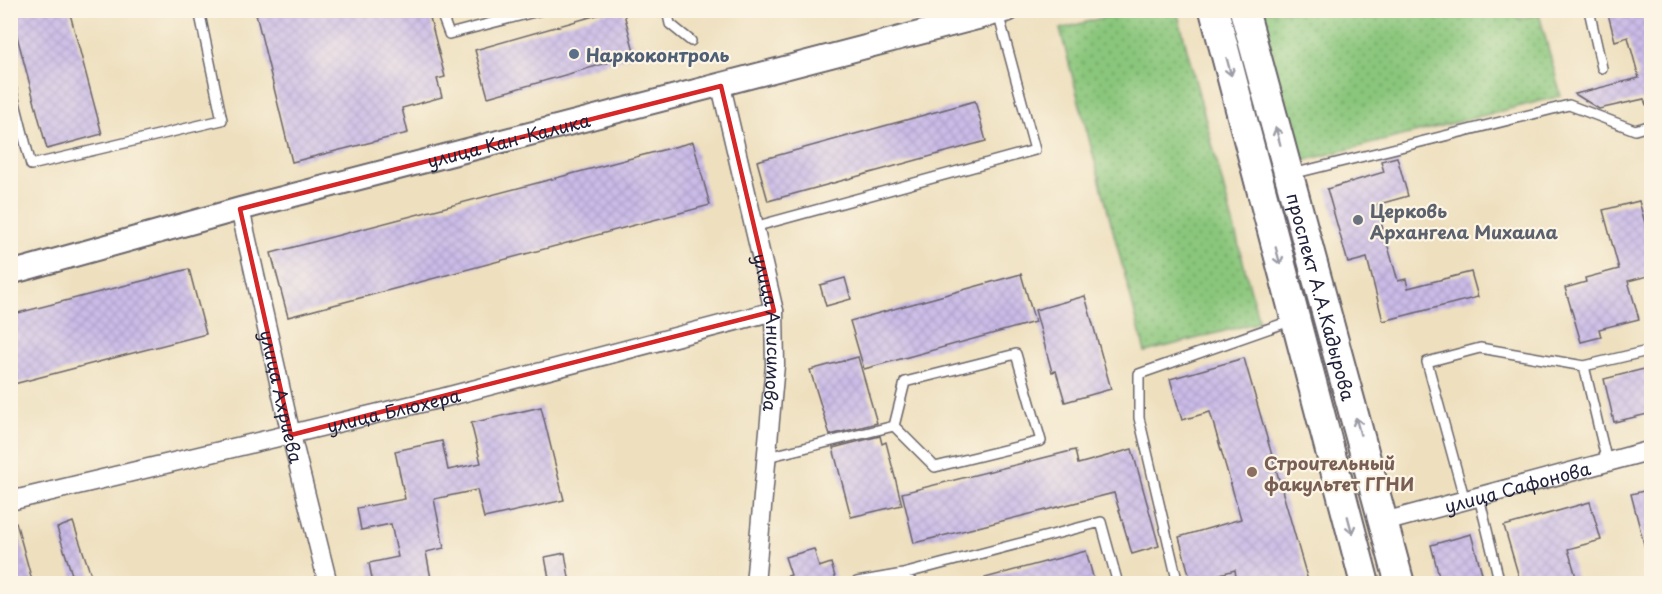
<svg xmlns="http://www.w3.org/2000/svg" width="1662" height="594" viewBox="0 0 1662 594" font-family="'Playpen Sans',sans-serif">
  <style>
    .park { fill: url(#park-dots); stroke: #56745b; stroke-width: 1.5 }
    .building { fill: url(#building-cross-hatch) }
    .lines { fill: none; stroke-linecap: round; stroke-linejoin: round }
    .service-casing { stroke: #696469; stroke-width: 12 }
    .minor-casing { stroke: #696469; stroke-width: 21 }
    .tertiary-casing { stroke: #696469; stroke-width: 26 }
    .primary-casing { stroke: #696469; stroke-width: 32 }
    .service { stroke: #fff; stroke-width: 9 }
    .minor { stroke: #fff; stroke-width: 18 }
    .tertiary { stroke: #fff; stroke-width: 22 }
    .primary { stroke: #fff; stroke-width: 28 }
    .oneway { stroke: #9c9ca7 }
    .marked { fill: none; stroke: #d62828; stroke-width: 4.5; stroke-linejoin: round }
    .service-dot { fill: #5c6f8a; stroke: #fcf5e5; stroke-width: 2 }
    .worship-dot { fill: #6b7280; stroke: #fcf5e5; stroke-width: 2 }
    .education-dot { fill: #8d6e63; stroke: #fcf5e5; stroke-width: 2 }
    .labels { text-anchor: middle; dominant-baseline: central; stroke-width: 4.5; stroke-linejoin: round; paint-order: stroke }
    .service-label { font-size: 18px; font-weight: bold; fill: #4e5e75; stroke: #fcf5e5; text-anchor: start }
    .street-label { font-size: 18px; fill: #22223b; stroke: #fcf5e5 }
    .worship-label { font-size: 18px; font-weight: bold; fill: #5b616d; stroke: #fcf5e5; text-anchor: start }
    .education-label { font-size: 18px; font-weight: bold; fill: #785e54; stroke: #fcf5e5; text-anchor: start }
  </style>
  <defs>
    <pattern id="park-dots" width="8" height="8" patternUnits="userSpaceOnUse" patternTransform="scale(1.5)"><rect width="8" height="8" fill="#8ac67b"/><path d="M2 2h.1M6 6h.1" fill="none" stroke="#70a066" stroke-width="1.8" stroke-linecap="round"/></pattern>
    <pattern id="building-cross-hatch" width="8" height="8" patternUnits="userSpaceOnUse" patternTransform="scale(1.5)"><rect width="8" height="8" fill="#cabbe7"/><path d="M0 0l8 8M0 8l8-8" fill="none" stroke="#ada0c7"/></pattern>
  </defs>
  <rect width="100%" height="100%" fill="#fcf5e5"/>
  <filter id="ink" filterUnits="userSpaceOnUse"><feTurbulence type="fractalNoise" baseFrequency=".0167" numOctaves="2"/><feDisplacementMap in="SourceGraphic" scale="12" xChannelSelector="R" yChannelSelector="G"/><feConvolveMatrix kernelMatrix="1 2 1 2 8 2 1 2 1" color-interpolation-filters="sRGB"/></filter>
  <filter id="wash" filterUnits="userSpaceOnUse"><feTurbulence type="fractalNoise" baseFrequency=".008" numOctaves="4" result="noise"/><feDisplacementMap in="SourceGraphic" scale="24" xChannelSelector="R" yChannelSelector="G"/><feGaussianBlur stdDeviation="1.35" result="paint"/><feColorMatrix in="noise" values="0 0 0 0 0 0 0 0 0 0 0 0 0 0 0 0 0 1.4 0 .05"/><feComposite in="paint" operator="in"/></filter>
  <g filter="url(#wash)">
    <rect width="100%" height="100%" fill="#eee0bf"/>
    <path class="park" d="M1131 10 1177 11 1259 322 1145 352 1060 29Z
      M1516 10 1518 19 1539 14 1561 96 1298 162 1258 11Z"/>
    <g id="blocks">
      <path class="building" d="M10 10H69L102 134 47 149Z
        M255 10H428L445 77 437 79 442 97 402 108 408 133 292 162Z
        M615 10H623L635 55 488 97 475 50Z
        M1607 10H1652V104L1646 105 1644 99 1599 109 1575 94 1639 78 1628 37 1615 41Z
        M975 101 986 141 768 201 757 161Z
        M693 142 710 205 288 317 271 253Z
        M1397 157 1408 196 1376 205 1398 281 1406 279 1408 288 1471 272 1478 297 1383 321 1367 258 1348 263 1327 189 1384 172 1381 161Z
        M1639 201 1652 249V275L1628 281 1639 319 1599 329 1601 337 1581 342 1565 288 1586 282 1585 278 1619 269 1603 210Z
        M189 269 206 334 10 385V315Z
        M1021 274 1035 322 864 369 850 321Z
        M845 278 851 299 826 306 820 285Z
        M1085 296 1111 389 1065 402 1056 371 1052 372 1035 310Z
        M858 357 877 423 830 435 810 370Z
        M1244 358 1309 584H1237L1235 570 1191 582 1179 537 1241 519 1210 412 1182 420 1170 379Z
        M1652 367V413L1614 422 1604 379Z
        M541 407 564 500 484 518 477 490 434 499 444 548 426 552 432 584H373L369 563 398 557 391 524 361 530 357 508 405 499 395 451 442 441 448 470 481 463 471 423Z
        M880 436 882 444 886 442 902 505 851 517 833 448Z
        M1132 449 1159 546 1132 554 1114 493 914 543 902 493 1075 450 1078 464Z
        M1652 489V551L1646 552 1631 494Z
        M1590 502 1601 540 1568 549 1578 584H1521L1504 526Z
        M16 522 33 584H13L10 576V523Z
        M73 522 94 584H75L57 528Z
        M1471 534 1485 584H1441L1431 545Z
        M814 549 819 567 831 563 837 584H779L778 579 791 575 785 557Z
        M1086 551 1095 584H986L985 578Z
        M565 553 570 584H550L545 557Z"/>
    </g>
  </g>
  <g filter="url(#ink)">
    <use href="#blocks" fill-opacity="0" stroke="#696469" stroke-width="1.5"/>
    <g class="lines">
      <defs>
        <path id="service" d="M440 10 449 34 542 10
          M667 10 670 24 691 41
          M1589 10 1602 68
          M10 83 31 165 222 120 199 10
          M1292 174 1569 105 1635 130 1652 125
          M754 227 1035 150 998 13
          M1584 366 1652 350
          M767 457 894 426 905 382 1016 354 1041 441 935 467 894 426
          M1479 497 1500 584
          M1465 501 1427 362 1480 348 1584 366 1607 462
          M903 574 914 584
          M857 582 903 574 1101 522 1118 584
          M1178 584 1139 418V374L1293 320"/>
        <g id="minor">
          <path id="s1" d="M721 86 774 311 775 365 755 584"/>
          <path id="s2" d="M240 209 291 435 328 584"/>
          <path id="s3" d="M10 501 442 398 774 311"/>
          <path id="s4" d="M1384 522 1652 450"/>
        </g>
        <g id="tertiary">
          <path id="s5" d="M10 273 240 209 1008 10"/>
        </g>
        <g id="primary">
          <path d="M1214 10 1365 584"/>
          <path id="s6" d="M1244 10 1400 584"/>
        </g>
      </defs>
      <use href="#service" class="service-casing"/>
      <use href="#minor" class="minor-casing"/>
      <use href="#tertiary" class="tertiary-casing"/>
      <use href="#primary" class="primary-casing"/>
      <use href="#service" class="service"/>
      <use href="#minor" class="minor"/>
      <use href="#tertiary" class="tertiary"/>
      <use href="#primary" class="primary"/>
    </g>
    <defs><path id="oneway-shaft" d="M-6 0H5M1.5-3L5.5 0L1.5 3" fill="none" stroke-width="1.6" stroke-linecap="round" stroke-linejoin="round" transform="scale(1.5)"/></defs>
    <g class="oneway">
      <use href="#oneway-shaft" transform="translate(1229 67) rotate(75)"/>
      <use href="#oneway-shaft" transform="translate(1278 136) rotate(-105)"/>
      <use href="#oneway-shaft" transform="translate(1278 256) rotate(75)"/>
      <use href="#oneway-shaft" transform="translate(1358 426) rotate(-105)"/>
      <use href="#oneway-shaft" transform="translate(1350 525) rotate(75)"/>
    </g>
  </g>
  <path class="marked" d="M721 86 774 311 291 435 240 209Z"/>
  <circle class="service-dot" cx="574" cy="54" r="6"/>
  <circle class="worship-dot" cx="1358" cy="220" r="6"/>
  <circle class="education-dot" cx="1252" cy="472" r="6"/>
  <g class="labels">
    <g class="service-label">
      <text x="586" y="54">Наркоконтроль</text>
    </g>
    <g class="street-label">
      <text stroke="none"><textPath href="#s5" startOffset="516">улица Кан-Калика</textPath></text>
      <text stroke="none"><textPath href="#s6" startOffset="297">проспект А.А.Кадырова</textPath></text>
      <text stroke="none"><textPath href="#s1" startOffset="252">улица Анисимова</textPath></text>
      <text stroke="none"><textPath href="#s2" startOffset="192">улица Ахриева</textPath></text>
      <text stroke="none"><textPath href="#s3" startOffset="394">улица Блюхера</textPath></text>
      <text stroke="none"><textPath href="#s4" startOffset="138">улица Сафонова</textPath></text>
    </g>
    <g class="worship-label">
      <text x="1370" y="210">Церковь<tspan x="1370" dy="21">Архангела Михаила</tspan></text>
    </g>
    <g class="education-label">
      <text x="1264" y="462">Строительный<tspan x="1264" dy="21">факультет ГГНИ</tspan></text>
    </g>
  </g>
  <rect width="1662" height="594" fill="none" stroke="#fcf5e5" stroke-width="36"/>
</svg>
